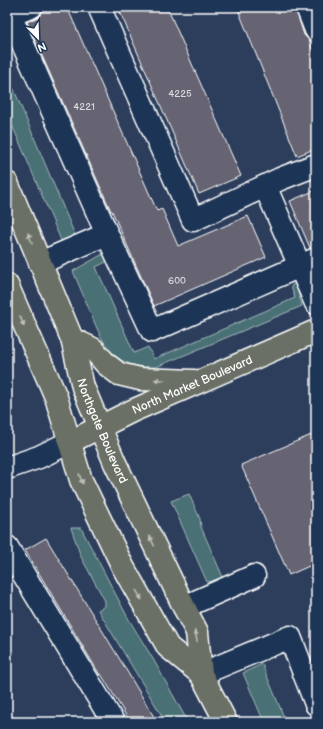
<svg xmlns="http://www.w3.org/2000/svg" width="323" height="729" viewBox="0 0 323 729" font-family="'Balsamiq Sans',sans-serif">
  <style>
    .green { fill: #487074; stroke: #a4b8ba }
    .building { fill: #666372; stroke: #fff }
    .lines { fill: none; stroke-linecap: round; stroke-linejoin: round }
    .minor-casing { stroke: #fff; stroke-width: 25 }
    .major-casing { stroke: #fff; stroke-width: 25 }
    .minor { stroke: #1d3557; stroke-width: 22 }
    .major { stroke: #6b7065; stroke-width: 22 }
    .oneway { fill: #bcbfba }
    .labels { text-anchor: middle; dominant-baseline: central; stroke-width: 4; stroke-linejoin: round; paint-order: stroke }
    .number-label { font-size: 10px; fill: #d9d8dc }
    .street-label { font-size: 12px; fill: #fff; stroke: #1d3557 }
  </style>
  <rect width="100%" height="100%" fill="#2c3e5c"/>
  <filter id="ink" filterUnits="userSpaceOnUse"><feTurbulence type="fractalNoise" baseFrequency=".025" numOctaves="2"/><feDisplacementMap in="SourceGraphic" scale="8" xChannelSelector="R" yChannelSelector="G"/><feConvolveMatrix kernelMatrix="1 2 1 2 8 2 1 2 1" color-interpolation-filters="sRGB"/></filter>
  <g filter="url(#ink)">
    <path class="green" d="M7 73 77 240 63 245 7 113Z
      M103 254 107 255 108 259 106 262 96 267 134 353 148 347 154 359 295 298 291 287 293 284 296 285 302 306 156 367C115 369 104 347 91 314 85 300 79 285 73 271Z
      M189 494 200 519 201 527 222 575 221 580 207 582 171 501Z
      M71 528H81L128 618 153 659 188 722H167L162 716 98 610 105 606V601L81 557Z
      M262 664 286 722H264L243 673Z"/>
    <path class="building" d="M46 7H67L157 211 162 209 178 246 248 216 266 257 154 306 112 211H111L27 22 40 15 43 8Z
      M132 7H167L241 176 199 194 120 12Z
      M237 7H295L304 35 309 40 316 58V148L297 156Z
      M316 190V247L310 248 290 201Z
      M316 433V563L289 575 241 465Z
      M46 538 122 663 157 722H130L101 674 100 675 25 550Z"/>
    <g class="lines">
      <defs>
        <path id="minor" d="M99 7 193 220 280 179 316 165
          M307 7 316 30
          M10 15 107 234
          M7 16 31 7
          M265 186 316 303
          M40 263 107 234 152 331 316 259
          M7 468 39 457 70 442
          M7 547 113 722
          M184 607 254 576
          M201 674 290 637 316 704"/>
        <g id="major">
          <path id="s1" d="M7 183 72 339 83 387 115 463 184 607 197 632 201 674 226 722"/>
          <path d="M7 285 56 397 81 480 123 567 168 647 201 674"/>
          <path d="M72 339 93 349 106 364 119 374 140 379 194 381"/>
          <path id="s2" d="M70 442 132 411 316 331"/>
        </g>
      </defs>
      <use href="#minor" class="minor-casing"/>
      <use href="#major" class="major-casing"/>
      <use href="#minor" class="minor"/>
      <use href="#major" class="major"/>
    </g>
    <defs><path id="oneway-solid" d="M-6-.8H1V-3.2L6.5 0L1 3.2V.8H-6Z"/></defs>
    <g class="oneway">
      <use href="#oneway-solid" transform="translate(30 238) rotate(-112)"/>
      <use href="#oneway-solid" transform="translate(22 321) rotate(67)"/>
      <use href="#oneway-solid" transform="translate(160 380) rotate(-177)"/>
      <use href="#oneway-solid" transform="translate(81 479) rotate(70)"/>
      <use href="#oneway-solid" transform="translate(152 541) rotate(-115)"/>
      <use href="#oneway-solid" transform="translate(139 595) rotate(60)"/>
      <use href="#oneway-solid" transform="translate(196 636) rotate(-101)"/>
    </g>
  </g>
  <g class="labels">
    <g class="number-label">
      <text x="180" y="94">4225</text>
      <text x="84" y="107">4221</text>
      <text x="177" y="281">600</text>
    </g>
    <g class="street-label">
      <text stroke="none"><textPath href="#s2" startOffset="135">North Market Boulevard</textPath></text>
      <text stroke="none"><textPath href="#s1" startOffset="266">Northgate Boulevard</textPath></text>
    </g>
  </g>
  <rect width="323" height="729" fill="none" stroke="#1d3557" stroke-width="24"/>
  <rect x="12" y="12" width="299" height="705" fill="none" stroke="#fff" stroke-width="1.5" filter="url(#ink)"/>
  <g transform="translate(38 38) rotate(157)" stroke="#1d3557" stroke-width="3" paint-order="stroke">
  <path d="M0-3L7 15L0 10L-7 15Z" fill="#ffffff"/>
  <text y="-6" font-size="11" font-weight="bold" text-anchor="middle" fill="#ffffff">N</text>
  </g>
</svg>
